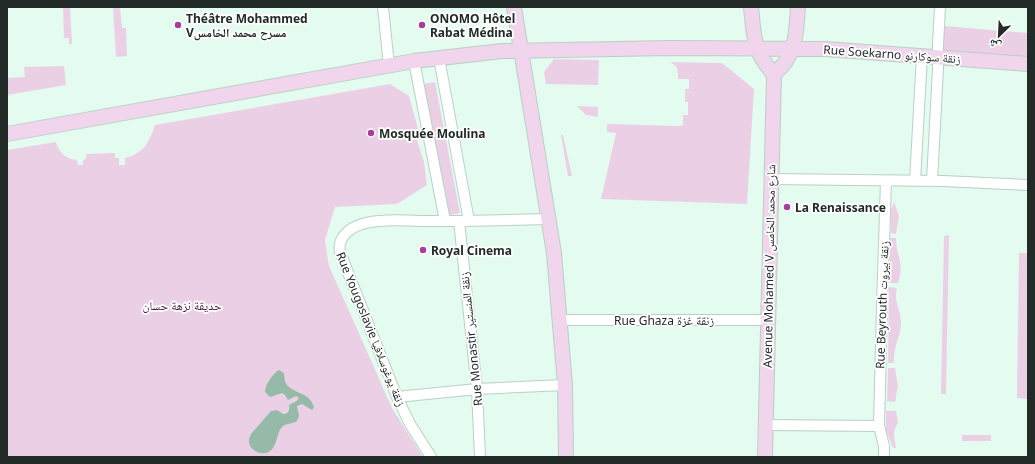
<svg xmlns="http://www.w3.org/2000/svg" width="1035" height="464" viewBox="0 0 1035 464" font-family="'Noto Sans','Noto Naskh Arabic',sans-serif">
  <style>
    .green { fill: #ebd0e5 }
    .water { fill: #95baa8 }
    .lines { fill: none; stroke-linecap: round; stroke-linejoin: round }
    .street-casing { stroke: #b9d0c5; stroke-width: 12 }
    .secondary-casing { stroke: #b9d0c5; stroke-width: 16 }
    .street { stroke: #fff; stroke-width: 10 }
    .secondary { stroke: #f0d5ec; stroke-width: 14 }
    .poi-dot { fill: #aa3d9b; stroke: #fff; stroke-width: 1.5 }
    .labels { text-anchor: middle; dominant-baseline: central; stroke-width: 3.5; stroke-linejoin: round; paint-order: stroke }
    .poi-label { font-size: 12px; font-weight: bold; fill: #222b27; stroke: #fff; text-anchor: start }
    .street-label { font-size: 12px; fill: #222b27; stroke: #fff }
    .park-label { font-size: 12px; fill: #411a3b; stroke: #fff }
  </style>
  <rect width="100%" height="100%" fill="#e3fcef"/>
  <path class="green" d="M63 7H70L72 44H69V38H64Z
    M113 7H120L122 28H126L127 56 116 57Z
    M944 26 1028 33V60L939 53Z
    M554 59 599 60 598 85 546 84 544 72Z
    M670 62 722 63 754 89 747 204 601 199 616 133 607 132V124L679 126 683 125V115H688V102H685V89H689V79H678C678 70 678 66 670 62Z
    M64 66 66 85 7 95V78L25 77 24 67Z
    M435 82 460 213 448 215 423 84Z
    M390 84 409 96 419 132 416 137 424 162 427 185 397 204 335 207 325 240 328 261 330 268 392 408 423 457H7V150L56 142C59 153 66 159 77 160L78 165H83V160L86 159V154L115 153V158H119V165H125V158C144 153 149 143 155 125Z
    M577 106 598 107V117L586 115Z
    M561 135H563L572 176H568Z
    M894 202 899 216 896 234 891 233V210Z
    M949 235 946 394H941L944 236Z
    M890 238H896C896 257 905 262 898 283H890Z
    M1019 253H1028V399L1017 398Z
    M889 287 897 288C893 302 901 309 901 322 901 337 893 346 894 363H888Z
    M888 368H895L898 386 895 402 887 401Z
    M886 411H896L898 422 894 432V437L896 448H893L886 430Z
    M962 435H991V441H962Z"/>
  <path class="water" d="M279 370 284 373 285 382 287 385C297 395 309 392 314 407L312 410 302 404 297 406 299 416 297 421C292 424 286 423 282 427 275 434 278 456 260 453 256 452 252 449 250 446 248 441 249 438 251 434L271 411 277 410 283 414C289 414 290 409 289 405L297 401 299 398 296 396 288 400 285 395 282 393 270 397 265 392C265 385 273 373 279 370Z"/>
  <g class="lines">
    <defs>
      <path id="street" d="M383 7 389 66
        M439 58 469 221
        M414 61 445 221
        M771 179 943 181 1028 185
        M915 181 922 55
        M932 181 938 68V45L940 7
        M459 221 477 389 480 457
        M560 320H768
        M397 397 477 389 565 385
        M766 425 879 426
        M431 457 410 424 397 397 340 252C337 238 349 228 362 224 380 218 410 221 429 221 469 221 509 220 548 219
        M884 457V446L879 426 882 305 886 181"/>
      <path id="secondary" d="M514 7 554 253 565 385 566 457
        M751 7C754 36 753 52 774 74L765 457
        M774 74C797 55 796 34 798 7
        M7 134 414 61 502 51 669 48 825 49 1028 64"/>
    </defs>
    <use href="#street" class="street-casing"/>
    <use href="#secondary" class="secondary-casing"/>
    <use href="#street" class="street"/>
    <use href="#secondary" class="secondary"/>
  </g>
  <g class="poi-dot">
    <circle cx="178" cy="25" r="4"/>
    <circle cx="422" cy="25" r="4"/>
    <circle cx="371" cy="133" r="4"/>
    <circle cx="787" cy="207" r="4"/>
    <circle cx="423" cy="250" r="4"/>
  </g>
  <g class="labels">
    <g class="poi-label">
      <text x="186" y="18">Théâtre Mohammed<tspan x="186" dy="14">Vمسرح محمد الخامس</tspan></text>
      <text x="430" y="18">ONOMO Hôtel<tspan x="430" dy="14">Rabat Médina</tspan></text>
      <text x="379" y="133">Mosquée Moulina</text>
      <text x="795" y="207">La Renaissance</text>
      <text x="431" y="250">Royal Cinema</text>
    </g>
    <g class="street-label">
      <text transform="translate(892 54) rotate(4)">Rue Soekarno زنقة سوكارنو</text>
      <text transform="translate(769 266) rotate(-89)">Avenue Mohamed V شارع محمد الخامس</text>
      <text transform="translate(882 305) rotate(-88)">Rue Beyrouth زنقة بيروت</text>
      <text x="664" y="320">Rue Ghaza زنقة غزة</text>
      <text transform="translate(371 329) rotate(68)">Rue Yougoslavie زنقة يوغوسلافيا</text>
      <text transform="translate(471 339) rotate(-96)">Rue Monastir زنقة المنستير</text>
    </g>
    <g class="park-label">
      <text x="182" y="305">حديقة نزهة حسان</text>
    </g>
  </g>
  <rect width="1035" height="464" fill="none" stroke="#222b27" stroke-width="16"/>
  <g transform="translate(999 36) rotate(204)" stroke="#ffffff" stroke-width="3" paint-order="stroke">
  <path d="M0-3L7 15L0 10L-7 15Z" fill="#222b27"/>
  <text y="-6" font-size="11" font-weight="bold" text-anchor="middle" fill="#222b27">ش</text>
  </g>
</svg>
